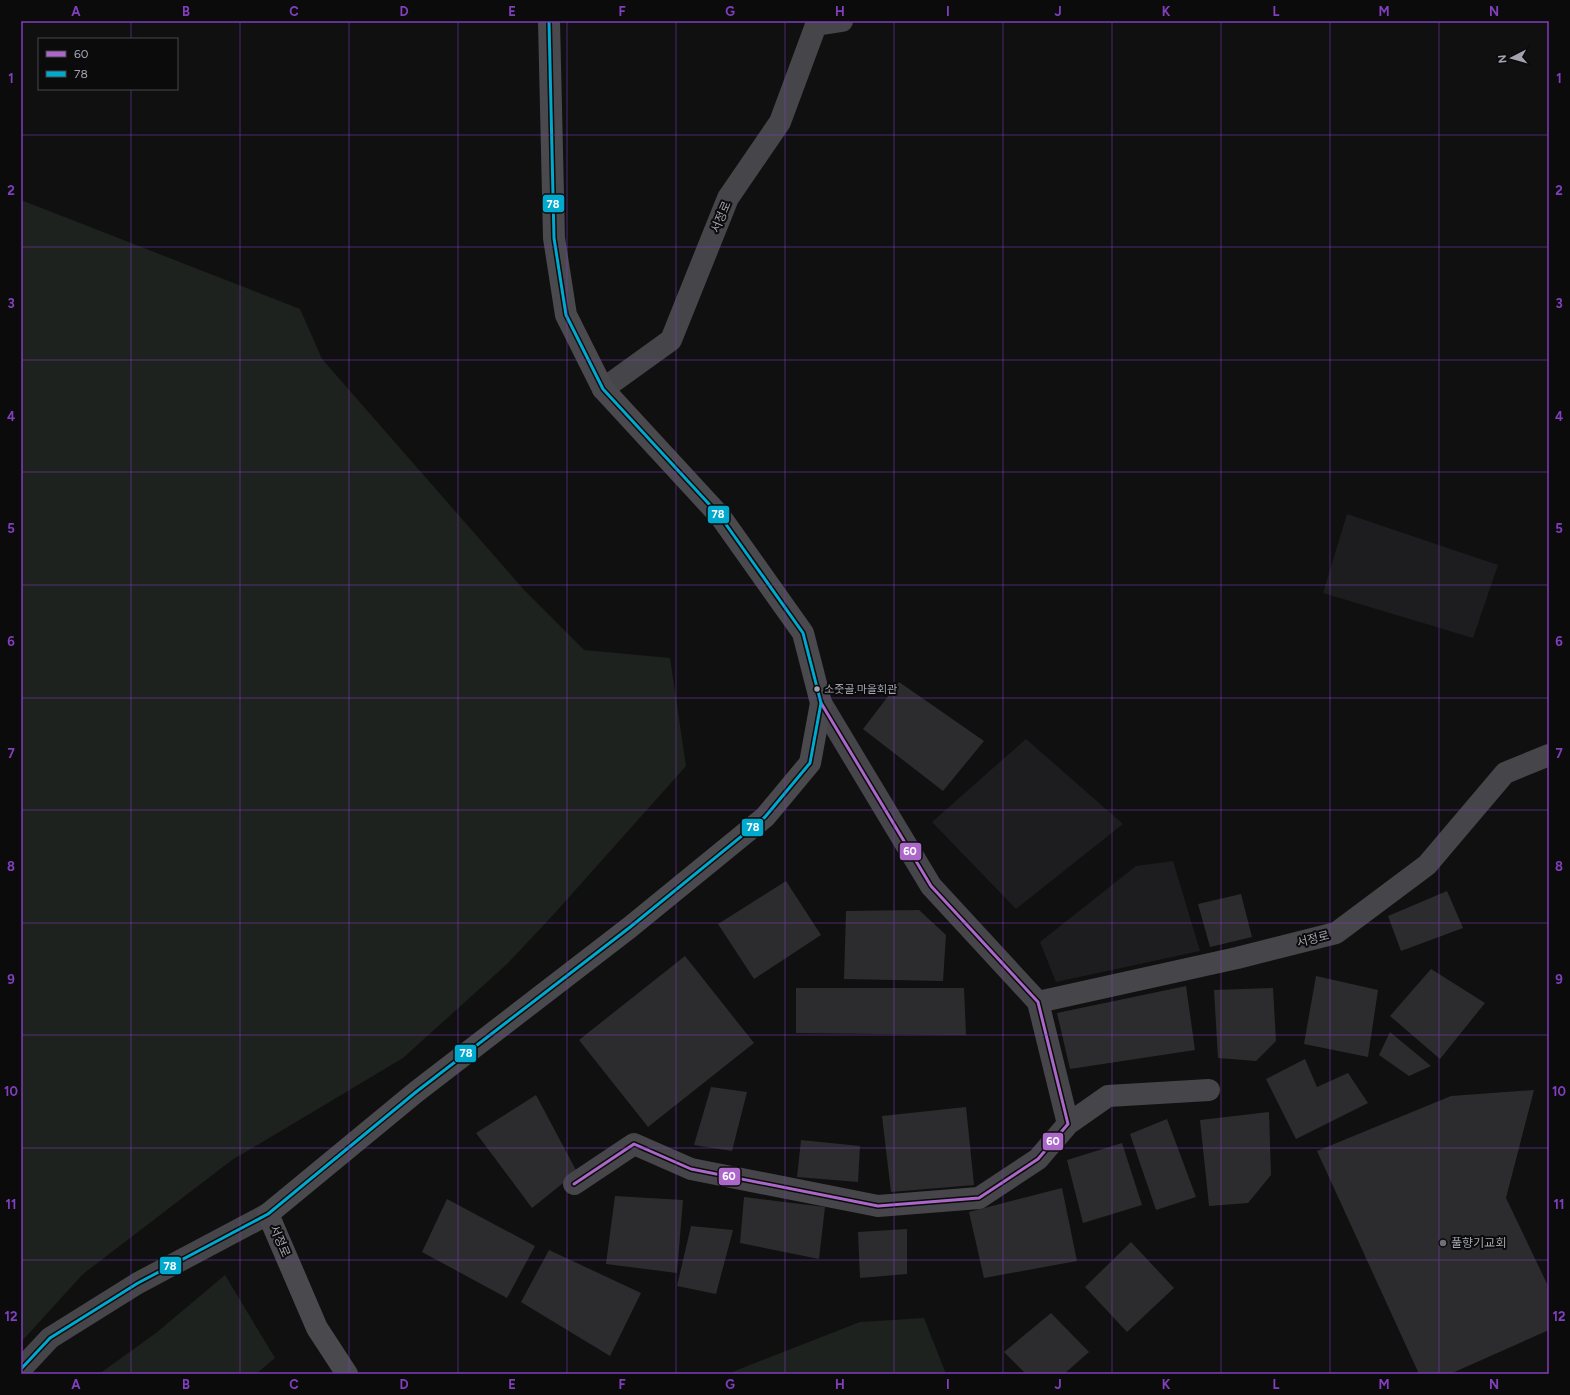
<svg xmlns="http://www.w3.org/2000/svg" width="1570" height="1395" viewBox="0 0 1570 1395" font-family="Figtree,'Noto Sans KR',sans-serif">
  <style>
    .built { fill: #1d1d1f }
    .green { fill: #1d221e }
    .building { fill: #2c2c2e }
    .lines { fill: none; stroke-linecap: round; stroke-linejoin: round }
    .street { stroke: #46464a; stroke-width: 22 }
    .secondary { stroke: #4a4a4e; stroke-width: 22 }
    .bus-1-casing { stroke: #0b0b0c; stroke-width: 6 }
    .bus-2-casing { stroke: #0b0b0c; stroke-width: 6 }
    .bus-1 { stroke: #ac68c9; stroke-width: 3 }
    .bus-2 { stroke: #00a9ce; stroke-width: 3 }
    .grid { fill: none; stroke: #813ebd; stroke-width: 1; stroke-opacity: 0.55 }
    .bus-dot { fill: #a3a4b0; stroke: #0b0b0c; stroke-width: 1.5 }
    .poi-dot { fill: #707078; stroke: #0b0b0c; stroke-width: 1.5 }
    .labels { text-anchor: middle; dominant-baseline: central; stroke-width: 4; stroke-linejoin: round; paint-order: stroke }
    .bus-label { font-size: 11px; fill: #a3a4b0; stroke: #0b0b0c; text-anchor: start }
    .street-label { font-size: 12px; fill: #a3a4b0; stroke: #0b0b0c }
    .poi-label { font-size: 12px; fill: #a3a4b0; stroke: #0b0b0c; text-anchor: start }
    .line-badge { stroke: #0b0b0c; stroke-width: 1.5 }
    .badge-label { font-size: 11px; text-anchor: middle; font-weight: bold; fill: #fff }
    .neatline { fill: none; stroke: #813ebd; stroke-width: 1.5 }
    .grid-label { font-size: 13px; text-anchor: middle; font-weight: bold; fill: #813ebd }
  </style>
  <rect width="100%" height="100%" fill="#101011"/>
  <path class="built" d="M1347 514 1498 565 1473 638 1323 593Z
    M1026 739 1123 824 1016 909 932 822Z
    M1173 861 1200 951 1056 982 1040 942 1136 866Z"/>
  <path class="green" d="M21 200 300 309 322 359 525 591 584 650 670 658 686 766 554 914 507 964 403 1058 232 1160 83 1274 21 1342Z
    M225 1275 275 1358 256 1374H99L156 1333Z
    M924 1318 946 1374H727L860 1322Z"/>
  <path class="building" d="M899 682 984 741 943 791 863 729Z
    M786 881 821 935 754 979 718 924Z
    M1447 891 1463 928 1401 951 1388 916Z
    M1241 894 1252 937 1210 947 1198 904Z
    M919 910 946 935 943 981 844 979 846 911Z
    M685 956 754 1043 648 1127 579 1040Z
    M1431 969 1485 1003 1440 1059 1390 1016Z
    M1316 976 1378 990 1368 1057 1304 1044Z
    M1186 986 1195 1050 1070 1069 1057 1013Z
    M796 988H964L966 1035 796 1033Z
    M1273 988 1276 1041 1256 1061 1218 1058 1214 990Z
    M1390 1032 1431 1066 1409 1076 1379 1055Z
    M1305 1059 1317 1087 1348 1073 1368 1103 1296 1139 1266 1079Z
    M711 1087 747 1092 732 1151 694 1145Z
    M1534 1090 1506 1198 1549 1288V1330L1450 1374H1419L1317 1151 1451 1096Z
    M536 1095 577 1172 532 1208 476 1133Z
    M966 1107 974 1185 891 1192 882 1116Z
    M1269 1112 1271 1175 1248 1203 1209 1206 1200 1120Z
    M1167 1119 1196 1197 1156 1210 1130 1134Z
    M801 1140 860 1146 858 1182 797 1177Z
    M1122 1143 1142 1205 1083 1223 1067 1160Z
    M1062 1188 1077 1261 984 1278 969 1212Z
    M615 1196 683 1200 677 1273 606 1264Z
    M744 1197 825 1207 819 1259 740 1243Z
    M447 1199 535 1246 507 1298 422 1252Z
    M691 1226 733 1230 716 1294 677 1286Z
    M907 1229V1274L860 1278 858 1232Z
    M1131 1242 1174 1288 1127 1332 1085 1287Z
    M549 1250 641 1293 610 1356 521 1302Z
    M1051 1313 1089 1352 1064 1374H1026L1004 1352Z"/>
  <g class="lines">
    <path class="street" d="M603 389 671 340 728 198 780 122 816 25 842 21
      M1038 1002 1237 958 1336 933 1427 865 1505 773 1549 755
      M1068 1124 1108 1096 1209 1090
      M574 1184 634 1144 691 1169 878 1206 979 1198 1038 1159 1068 1124 1038 1002 931 886 821 703
      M21 1369 50 1338 138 1283 268 1214"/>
    <path class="secondary" d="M347 1374 317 1328 268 1214 416 1092 629 928 765 817 810 763 821 703 803 633 720 516 603 389 566 315 554 238 549 21"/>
    <defs>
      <path id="bus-1" d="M574 1184 634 1144 691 1169 878 1206 979 1198 1038 1159 1068 1124 1038 1002 931 886 821 703"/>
      <path id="bus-2" d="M21 1369 50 1338 138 1283 268 1214 416 1092 629 928 765 817 810 763 821 703 803 633 720 516 603 389 566 315 554 238 549 21"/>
    </defs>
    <use href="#bus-1" class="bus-1-casing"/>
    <use href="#bus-2" class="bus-2-casing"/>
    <use href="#bus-1" class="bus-1"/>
    <use href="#bus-2" class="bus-2"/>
  </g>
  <path class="grid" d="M131 21V39M240 21V1374M349 21V1374M458 21V1374M567 21V1374M676 21V1374M785 21V1374M894 21V1374M1003 21V1374M1112 21V1374M1221 21V1374M1330 21V1374M1439 21V1374M131 89V1374M21 135H1549M21 247H1549M21 360H1549M21 472H1549M21 585H1549M21 698H1549M21 810H1549M21 923H1549M21 1035H1549M21 1148H1549M21 1260H1549"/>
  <circle class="bus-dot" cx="817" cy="689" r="3.5"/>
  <circle class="poi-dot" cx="1443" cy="1243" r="4"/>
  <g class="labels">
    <g class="bus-label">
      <text x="824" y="689">소줏골.마을회관</text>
    </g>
    <g class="street-label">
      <text transform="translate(721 217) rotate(-67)">서정로</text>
      <text transform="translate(1313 939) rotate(-14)">서정로</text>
      <text transform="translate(280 1241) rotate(67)">서정로</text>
    </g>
    <g class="poi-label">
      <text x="1451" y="1243">풀향기교회</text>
    </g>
  </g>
  <g class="line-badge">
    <rect x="542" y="194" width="23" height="19" rx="4" fill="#00a9ce"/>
    <rect x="707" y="505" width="23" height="19" rx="4" fill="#00a9ce"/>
    <rect x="741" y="818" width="23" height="19" rx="4" fill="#00a9ce"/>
    <rect x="899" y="842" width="23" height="19" rx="4" fill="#ac68c9"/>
    <rect x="454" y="1044" width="23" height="19" rx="4" fill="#00a9ce"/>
    <rect x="1042" y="1132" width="22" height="19" rx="4" fill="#ac68c9"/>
    <rect x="718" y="1167" width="23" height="19" rx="4" fill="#ac68c9"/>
    <rect x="159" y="1256" width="23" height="19" rx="4" fill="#00a9ce"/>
  </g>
  <g class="badge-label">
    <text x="553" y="208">78</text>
    <text x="718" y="518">78</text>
    <text x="753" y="831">78</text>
    <text x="910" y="855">60</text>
    <text x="466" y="1057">78</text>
    <text x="1053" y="1145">60</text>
    <text x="729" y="1180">60</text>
    <text x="170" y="1270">78</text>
  </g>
  <rect width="1570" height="1395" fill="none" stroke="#0b0b0c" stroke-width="44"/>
  <rect x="38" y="38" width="140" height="52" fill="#0b0b0c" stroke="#48484e"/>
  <rect x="46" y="51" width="20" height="6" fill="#ac68c9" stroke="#48484e"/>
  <text x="74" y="58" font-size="12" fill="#a3a4b0">60</text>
  <rect x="46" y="71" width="20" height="6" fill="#00a9ce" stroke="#48484e"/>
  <text x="74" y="78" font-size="12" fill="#a3a4b0">78</text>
  <g transform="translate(1512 58) rotate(264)" stroke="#0b0b0c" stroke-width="3" paint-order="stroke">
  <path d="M0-3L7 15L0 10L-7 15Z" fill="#a3a4b0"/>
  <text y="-6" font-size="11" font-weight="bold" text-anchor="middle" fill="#a3a4b0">N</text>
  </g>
  <rect x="22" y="22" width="1526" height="1351" class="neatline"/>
  <g class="grid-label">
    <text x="76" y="16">A</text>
    <text x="186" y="16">B</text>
    <text x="294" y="16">C</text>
    <text x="404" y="16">D</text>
    <text x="512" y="16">E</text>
    <text x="622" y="16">F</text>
    <text x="730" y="16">G</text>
    <text x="840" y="16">H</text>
    <text x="948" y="16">I</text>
    <text x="1058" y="16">J</text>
    <text x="1166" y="16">K</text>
    <text x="1276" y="16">L</text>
    <text x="1384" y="16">M</text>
    <text x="1494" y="16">N</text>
    <text x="11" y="83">1</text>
    <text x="1559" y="83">1</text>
    <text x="11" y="195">2</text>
    <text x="1559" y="195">2</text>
    <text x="11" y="308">3</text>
    <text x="1559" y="308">3</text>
    <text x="11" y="421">4</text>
    <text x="1559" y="421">4</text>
    <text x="11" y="533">5</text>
    <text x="1559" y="533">5</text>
    <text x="11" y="646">6</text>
    <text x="1559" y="646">6</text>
    <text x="11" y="758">7</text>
    <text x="1559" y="758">7</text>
    <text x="11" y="871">8</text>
    <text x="1559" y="871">8</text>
    <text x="11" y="984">9</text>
    <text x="1559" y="984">9</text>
    <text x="11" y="1096">10</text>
    <text x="1559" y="1096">10</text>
    <text x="11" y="1209">11</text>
    <text x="1559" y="1209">11</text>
    <text x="11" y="1321">12</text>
    <text x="1559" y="1321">12</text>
    <text x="76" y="1389">A</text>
    <text x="186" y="1389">B</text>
    <text x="294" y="1389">C</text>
    <text x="404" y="1389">D</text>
    <text x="512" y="1389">E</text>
    <text x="622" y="1389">F</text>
    <text x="730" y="1389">G</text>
    <text x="840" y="1389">H</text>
    <text x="948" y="1389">I</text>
    <text x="1058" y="1389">J</text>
    <text x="1166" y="1389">K</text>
    <text x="1276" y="1389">L</text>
    <text x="1384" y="1389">M</text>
    <text x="1494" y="1389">N</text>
  </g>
</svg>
